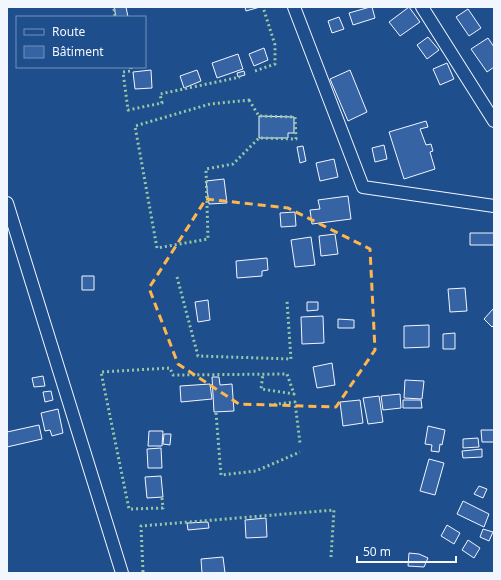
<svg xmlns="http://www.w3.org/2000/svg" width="501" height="580" viewBox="0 0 501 580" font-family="'Noto Sans',sans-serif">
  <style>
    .building { fill: #3563a3; stroke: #f2f6ff }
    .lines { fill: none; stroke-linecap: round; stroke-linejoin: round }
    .minor-casing { stroke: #f2f6ff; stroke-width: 14 }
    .minor { stroke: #1f4e8c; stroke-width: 12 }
    .hedge { stroke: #97c8a6; stroke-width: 3; stroke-dasharray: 2 3; stroke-linecap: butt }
    .marked { fill: none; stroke: #ffb74d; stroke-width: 3; stroke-dasharray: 8 5; stroke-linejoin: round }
  </style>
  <rect width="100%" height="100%" fill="#1f4e8c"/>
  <path class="building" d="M114 7H126L128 17H116Z
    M245 7H260L246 11Z
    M370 7H372L375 18 353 25 349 13Z
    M409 7 420 22 400 36 389 22Z
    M468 9 481 28 469 36 456 17Z
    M339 17 344 29 332 33 328 21Z
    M428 37 439 50 427 59 417 45Z
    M488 38 494 47V67L487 72 471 49Z
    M264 48 268 60 254 66 249 54Z
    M238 54 243 69 217 78 212 63Z
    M447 63 454 79 440 85 433 69Z
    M151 70 152 88 135 89 133 72Z
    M197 70 201 81 184 88 180 76Z
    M350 70 367 112 348 121 330 79Z
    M244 71 245 75 238 77 237 73Z
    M259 116 294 117V133H288V138H259Z
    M426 121 428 127 420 129 426 145 431 144 433 151 430 152 435 169 404 179 389 132Z
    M384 145 387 159 375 162 372 148Z
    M303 146 306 161 300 163 297 147Z
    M334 159 338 177 320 181 316 163Z
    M224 179 227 203 209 204 206 181Z
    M348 196 351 219 312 224 310 210 320 209 318 200Z
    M295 212 296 226 281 227 280 213Z
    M470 233H494V245H470Z
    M335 234 338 254 321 256 319 236Z
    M311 237 315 265 295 267 291 240Z
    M267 258 268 270 262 271V276L237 278 236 261Z
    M82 276H94V290H82Z
    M465 288 467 311 450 312 448 289Z
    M208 300 210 320 198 322 195 302Z
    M307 302H318V310L307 311Z
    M493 309 494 310V325L492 327 484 319Z
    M323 316 324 343 302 344 301 317Z
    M338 319 354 320V328H338Z
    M429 325V347L404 348V326Z
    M455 333V349H443V334Z
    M332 363 335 385 317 388 313 367Z
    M43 376 45 386 34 387 32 378Z
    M212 377H219L220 385 232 384 234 411 214 412Z
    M405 380 424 381 422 399 404 398Z
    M210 384 212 399 181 402 180 386Z
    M51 391 53 400 45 402 43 392Z
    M400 394 401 408 383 410 381 396Z
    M379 396 383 422 368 424 363 398Z
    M360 400 363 423 343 426 340 402Z
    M403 400H421L422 408H403Z
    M58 409 63 433 52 436 50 430 45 431 41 413Z
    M39 425 42 439 7 447V432Z
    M428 426 445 430 442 445 440 444 439 452 431 451 432 445 425 444Z
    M481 430H494V442H482Z
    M149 431H163L162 446H148Z
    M164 434H171L170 445 163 444Z
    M478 438 479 447 463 448V439Z
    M161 448 162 468H148L147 449Z
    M482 449V457L463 458 462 451Z
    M429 459 444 463 435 495 420 491Z
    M161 476 163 497 147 498 145 477Z
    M479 486 487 489 483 498 474 494Z
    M463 501 489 514 484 527 457 514Z
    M266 518 267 537 246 538 245 520Z
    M208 522 209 528 188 530 187 523Z
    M447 525 460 533 454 544 441 536Z
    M483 529 493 532 489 541 480 537Z
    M468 540 480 548 474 558 462 550Z
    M409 553 419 554 428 558 424 567 408 566Z
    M223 557 225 573H202L201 559Z"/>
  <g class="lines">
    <defs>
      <path id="minor" d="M294 7 363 187 494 206
        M422 7 494 121
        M7 203 122 573"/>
    </defs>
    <use href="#minor" class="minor-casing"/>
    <use href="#minor" class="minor"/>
    <path class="hedge" d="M114 9 115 17
      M131 67V71L123 72 128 110 162 103 160 94 240 77
      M255 71 275 64V45L263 7
      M249 100 259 116 295 117 296 139 259 138 233 164 206 169 208 239 157 248 135 126 210 104Z
      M177 277 198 356 291 359 287 301
      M269 405 295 402 300 443
      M216 413 221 475 256 471 300 452
      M162 498 163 508 129 509 101 372 170 368 173 375 287 374 294 394 261 389 263 374
      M143 572 141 526 334 510 331 557"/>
  </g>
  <path class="marked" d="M206 199 288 208 370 249 375 350 336 407 239 404 178 364 149 288Z"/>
  <rect width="501" height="580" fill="none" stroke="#f2f6ff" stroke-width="16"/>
  <rect x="16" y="16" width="130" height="52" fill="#1f4e8c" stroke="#7391ba"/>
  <rect x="24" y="29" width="20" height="6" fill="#1f4e8c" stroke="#7391ba"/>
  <text x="52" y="36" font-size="12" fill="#f2f6ff">Route</text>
  <rect x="24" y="46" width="20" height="12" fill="#3563a3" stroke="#7391ba"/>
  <text x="52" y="56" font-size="12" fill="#f2f6ff">Bâtiment</text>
  <path d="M357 556v6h99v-6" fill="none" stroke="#f2f6ff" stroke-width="2"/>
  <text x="363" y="556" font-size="12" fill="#f2f6ff" stroke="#1f4e8c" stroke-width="3" paint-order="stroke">50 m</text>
</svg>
